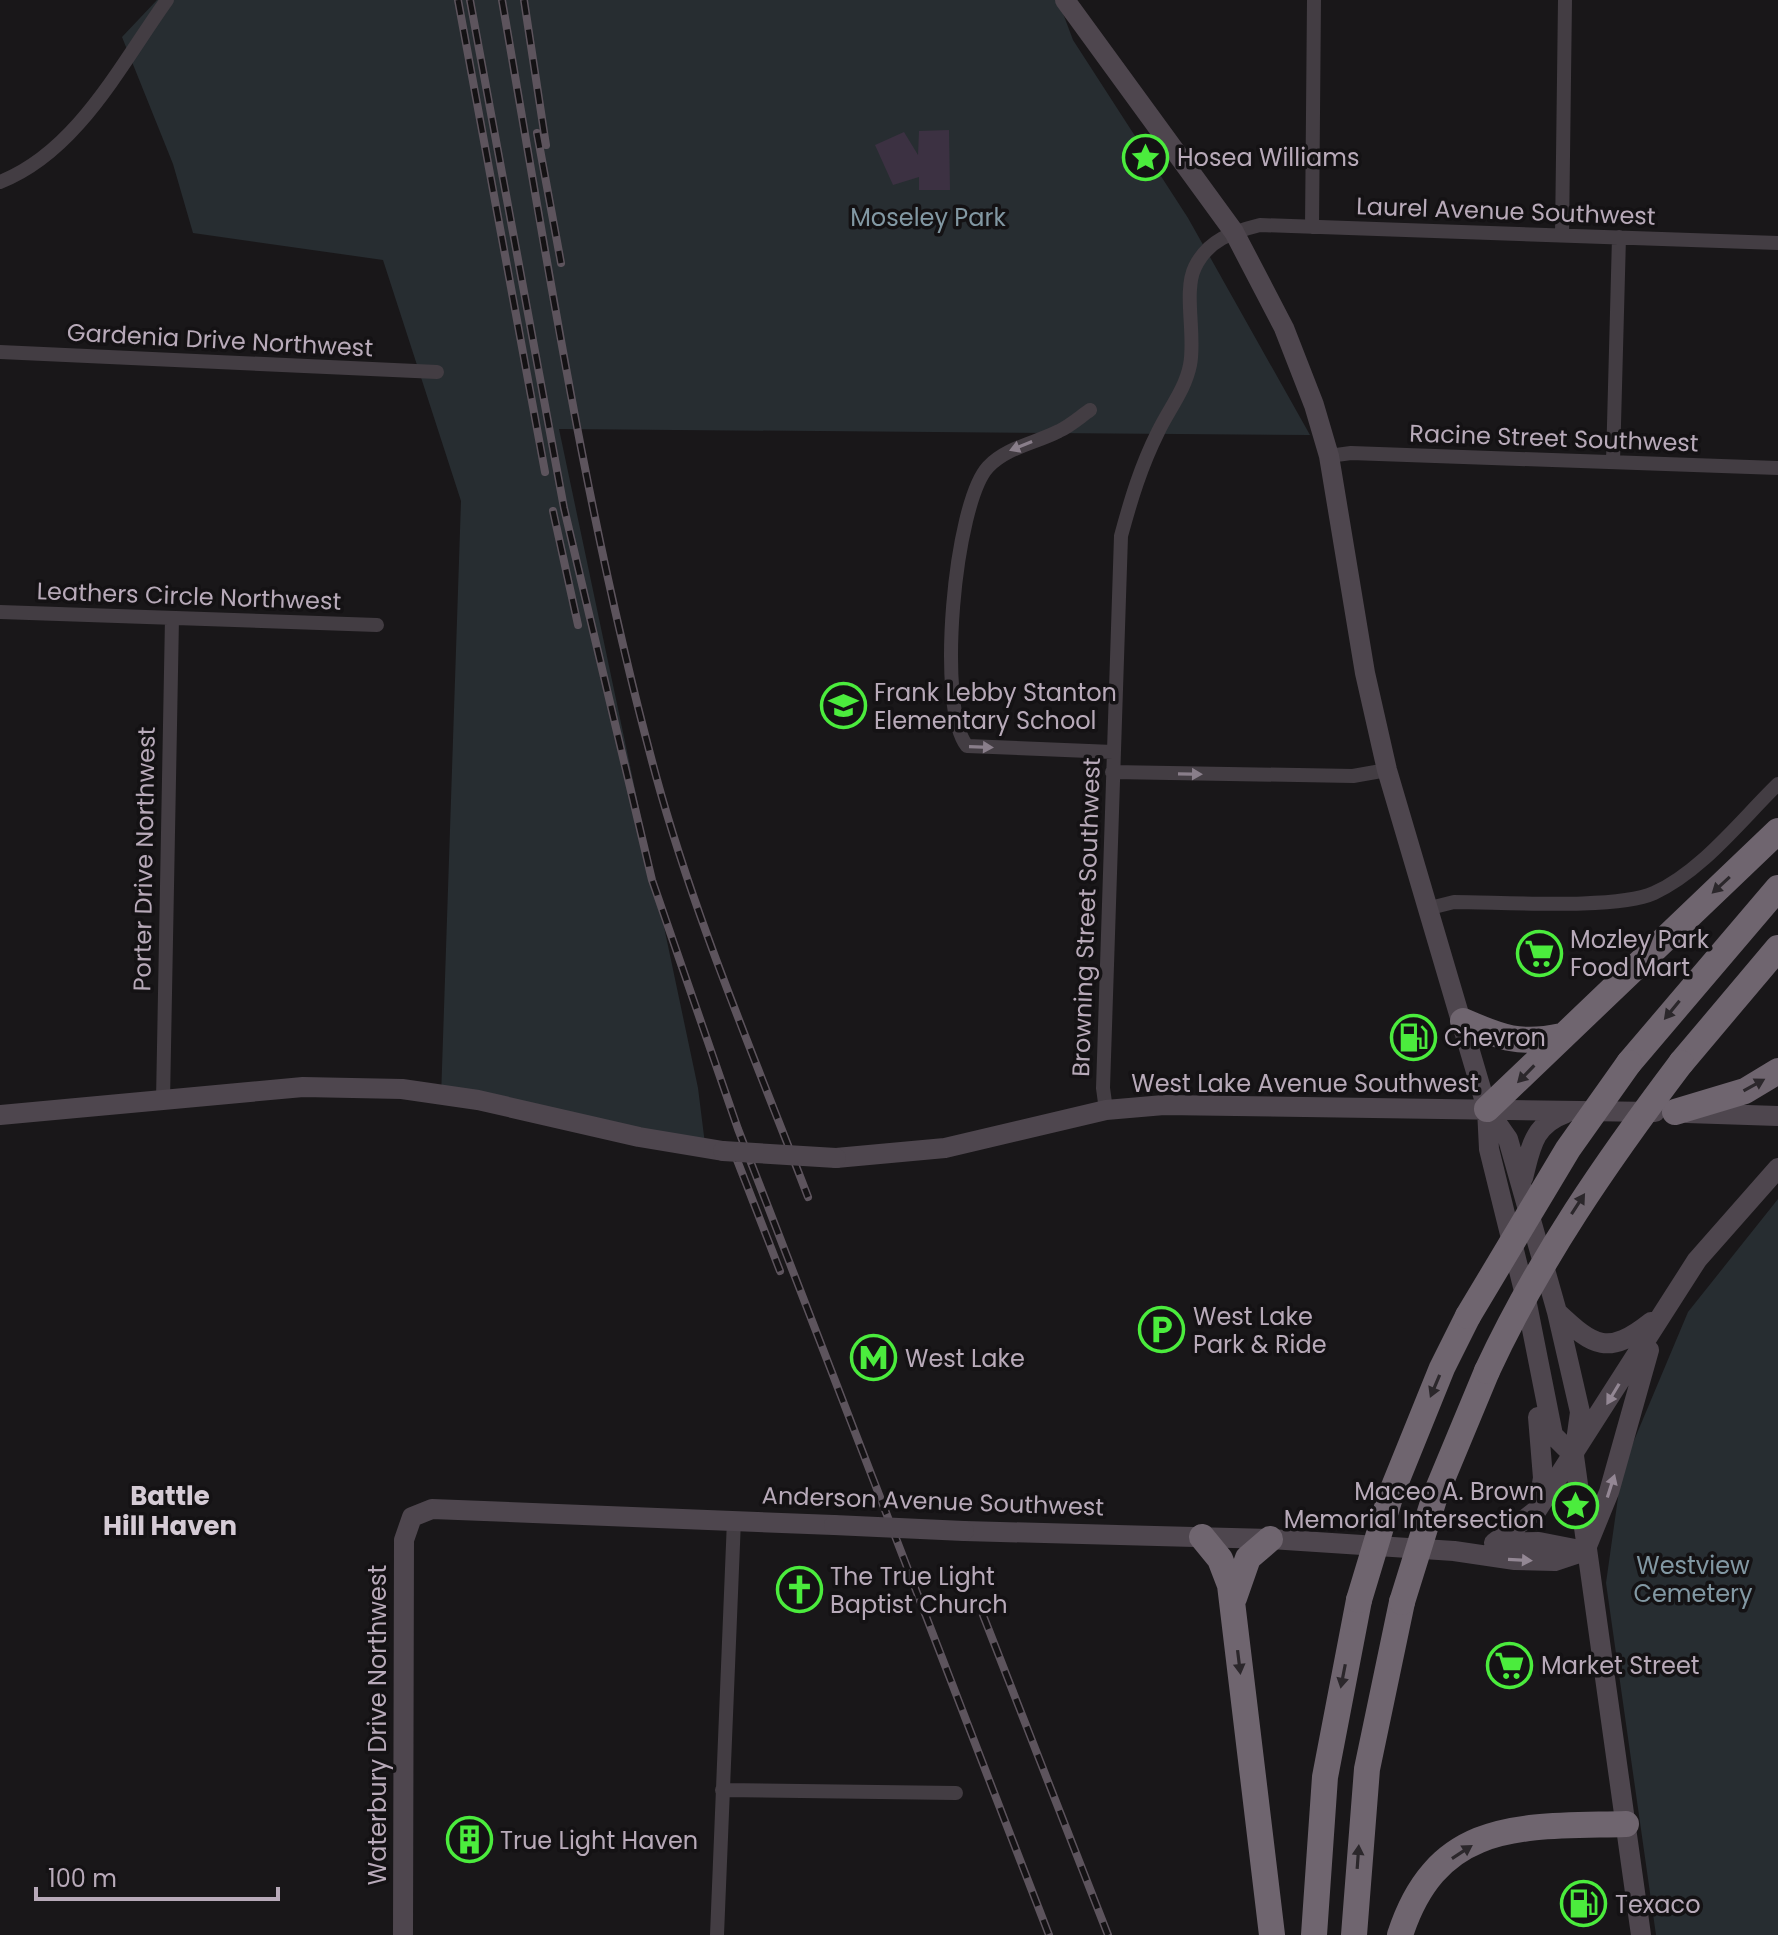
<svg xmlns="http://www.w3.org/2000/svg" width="1778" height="1935" viewBox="0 0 1778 1935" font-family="Poppins,sans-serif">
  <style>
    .green { fill: #272d31 }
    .water { fill: #3c3142 }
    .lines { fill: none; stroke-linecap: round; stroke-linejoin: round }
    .street { stroke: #433d43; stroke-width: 14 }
    .secondary { stroke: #4e464e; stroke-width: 20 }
    .highway { stroke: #6f656f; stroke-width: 26 }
    .rail-casing { stroke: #5d545d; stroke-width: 8 }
    .rail { stroke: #141214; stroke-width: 5; stroke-dasharray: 15; stroke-linecap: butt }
    .secondary-bridge { stroke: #4e464e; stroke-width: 20 }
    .highway-bridge { stroke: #6f656f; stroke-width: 26 }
    .oneway { fill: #897e8a }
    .oneway2 { fill: #2b272b }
    .oneway3 { fill: #938794 }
    .labels { text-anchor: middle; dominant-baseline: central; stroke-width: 7; stroke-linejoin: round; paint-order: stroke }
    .poi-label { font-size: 24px; fill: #b8aab9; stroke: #141214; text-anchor: start }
    .street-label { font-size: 24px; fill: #b8aab9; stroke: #141214 }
    .park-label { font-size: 24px; fill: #8298a3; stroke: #141214 }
    .neighbourhood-label { font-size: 26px; font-weight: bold; fill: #d5cbd5; stroke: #141214 }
  </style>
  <rect width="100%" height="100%" fill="#191719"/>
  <path class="green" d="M157 0H1058L1073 40 1188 218 1310 435 559 429 698 1088 705 1144 441 1098 461 501 383 260 193 233 173 164 122 37Z
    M1778 1199V1935H1656L1606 1583 1622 1469 1688 1312Z"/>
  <path class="water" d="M949 130 950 190H919V177L893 185 875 145 904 132 918 155 919 131Z"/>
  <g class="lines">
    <path class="street" d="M0 182C77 152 121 64 167 0
      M1312 227 1314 0
      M1562 235 1565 0
      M0 352 437 372
      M1090 410C1080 417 1070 426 1059 431 1036 443 1007 447 988 467 954 504 936 708 967 746L1113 752
      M1329 456 1351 453 1778 468
      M1613 462 1619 237
      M0 612 377 625
      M1112 772 1353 776 1387 770
      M1430 908 1454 902C1502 902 1616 910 1654 893 1702 871 1741 820 1778 784
      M163 1101 172 618
      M1106 1110 1103 1088 1121 536C1131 499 1141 466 1158 432 1169 409 1185 390 1190 365 1196 336 1183 291 1195 267 1208 240 1232 232 1260 225L1778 243
      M722 1790 956 1793
      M717 1935 734 1520"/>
    <path class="secondary" d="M1065 0 1234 232 1284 328 1314 405 1329 456 1365 673 1387 770 1487 1109 1489 1149 1526 1299 1553 1435 1574 1456
      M1487 1109 1508 1139 1557 1312 1580 1412 1574 1456 1641 1935
      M1687 1113 1778 1116
      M0 1115 303 1087 402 1089 478 1100 639 1137 723 1151
      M836 1158 945 1148 1106 1110 1164 1105 1655 1112
      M1523 1178C1531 1147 1533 1125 1566 1113
      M1557 1312C1594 1347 1608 1356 1651 1322
      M1538 1417 1543 1478 1539 1500
      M964 1531 1270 1539 1454 1551 1515 1560 1555 1561 1585 1551
      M1494 1543 1537 1510 1697 1260 1778 1168
      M1498 1543 1539 1542 1585 1551
      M1585 1551 1609 1492 1649 1350
      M403 1935 404 1540 412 1517 432 1509 834 1525"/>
    <path class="highway" d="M1463 1021C1502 1038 1520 1045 1562 1036
      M1629 1063 1778 888
      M1681 1063 1778 948
      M1487 1109 1778 831
      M1675 1112 1745 1091 1778 1071
      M1391 1494 1442 1368 1468 1316
      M1435 1496 1487 1371
      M1202 1537 1220 1559 1230 1585 1272 1935
      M1234 1598 1248 1558 1270 1539
      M1314 1935 1325 1777 1359 1600
      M1354 1935 1367 1769 1402 1602
      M1400 1935C1438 1817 1525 1827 1626 1824"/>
    <defs>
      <path id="rail" d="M458 0 545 472
        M470 0 564 508 652 880 738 1129 1049 1935
        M502 0C547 259 587 522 656 776 695 919 755 1058 808 1197
        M524 0 546 145
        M537 133 561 263
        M553 511 578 625
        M732 1147 780 1271
        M983 1615 1108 1935"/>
    </defs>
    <use href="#rail" class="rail-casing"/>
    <use href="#rail" class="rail"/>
    <path class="secondary-bridge" d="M723 1151 836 1158
      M834 1525 964 1531"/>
    <path class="highway-bridge" d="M1468 1316 1568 1149 1629 1063
      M1487 1371C1539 1259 1607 1161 1681 1063
      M1359 1600 1391 1494
      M1402 1602 1435 1496"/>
  </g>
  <defs><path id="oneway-solid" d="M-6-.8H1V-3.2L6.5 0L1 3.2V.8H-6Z" transform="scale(2)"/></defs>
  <g class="oneway">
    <use href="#oneway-solid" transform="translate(1021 446) rotate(158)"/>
    <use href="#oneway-solid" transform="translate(981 747) rotate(2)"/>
    <use href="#oneway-solid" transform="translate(1190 774) rotate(1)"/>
  </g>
  <g class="oneway2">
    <use href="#oneway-solid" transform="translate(1721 885) rotate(137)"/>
    <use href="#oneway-solid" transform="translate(1672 1010) rotate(129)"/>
    <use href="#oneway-solid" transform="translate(1526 1074) rotate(134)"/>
    <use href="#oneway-solid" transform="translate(1754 1085) rotate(-29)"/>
    <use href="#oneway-solid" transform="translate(1578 1204) rotate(-57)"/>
    <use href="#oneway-solid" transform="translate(1435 1386) rotate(113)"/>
    <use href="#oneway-solid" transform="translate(1239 1662) rotate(83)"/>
    <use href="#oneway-solid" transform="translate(1343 1676) rotate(101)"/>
    <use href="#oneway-solid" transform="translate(1462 1852) rotate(-33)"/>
    <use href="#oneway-solid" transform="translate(1358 1857) rotate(-86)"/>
  </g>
  <g class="oneway3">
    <use href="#oneway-solid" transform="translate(1613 1394) rotate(121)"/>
    <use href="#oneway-solid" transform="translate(1611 1486) rotate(-72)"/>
    <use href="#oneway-solid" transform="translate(1520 1560) rotate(3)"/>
  </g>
  <defs>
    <symbol id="sight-ring" viewBox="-11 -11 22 22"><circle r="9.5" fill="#141214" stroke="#4bec3d" stroke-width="1.5"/><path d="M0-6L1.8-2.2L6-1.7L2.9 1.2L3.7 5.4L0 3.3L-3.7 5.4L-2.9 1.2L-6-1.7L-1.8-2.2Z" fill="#4bec3d"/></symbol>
    <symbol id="school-ring" viewBox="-11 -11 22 22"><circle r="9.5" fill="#141214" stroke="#4bec3d" stroke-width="1.5"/><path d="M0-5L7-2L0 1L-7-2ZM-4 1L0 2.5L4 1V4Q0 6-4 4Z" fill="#4bec3d"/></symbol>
    <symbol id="supermarket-ring" viewBox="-11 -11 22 22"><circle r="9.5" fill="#141214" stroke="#4bec3d" stroke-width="1.5"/><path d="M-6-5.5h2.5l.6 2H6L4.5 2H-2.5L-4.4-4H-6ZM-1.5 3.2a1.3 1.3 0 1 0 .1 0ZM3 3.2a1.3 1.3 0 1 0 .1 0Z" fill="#4bec3d"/></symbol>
    <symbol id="fuel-ring" viewBox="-11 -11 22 22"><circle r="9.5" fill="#141214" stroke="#4bec3d" stroke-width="1.5"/><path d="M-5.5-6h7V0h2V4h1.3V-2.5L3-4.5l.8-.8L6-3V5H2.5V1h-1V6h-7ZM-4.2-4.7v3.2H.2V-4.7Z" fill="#4bec3d"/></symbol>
    <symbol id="parking-ring" viewBox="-11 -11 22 22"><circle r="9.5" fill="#141214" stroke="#4bec3d" stroke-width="1.5"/><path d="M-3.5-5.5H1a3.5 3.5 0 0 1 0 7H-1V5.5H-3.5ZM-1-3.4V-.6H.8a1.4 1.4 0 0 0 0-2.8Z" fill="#4bec3d"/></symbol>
    <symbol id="metro-ring" viewBox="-11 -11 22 22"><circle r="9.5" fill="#141214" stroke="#4bec3d" stroke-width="1.5"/><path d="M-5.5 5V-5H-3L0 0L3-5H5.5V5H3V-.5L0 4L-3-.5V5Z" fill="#4bec3d"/></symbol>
    <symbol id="church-ring" viewBox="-11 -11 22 22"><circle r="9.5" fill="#141214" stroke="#4bec3d" stroke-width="1.5"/><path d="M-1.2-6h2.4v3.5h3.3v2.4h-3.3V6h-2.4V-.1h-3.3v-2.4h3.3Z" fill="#4bec3d"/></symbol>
    <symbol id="building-ring" viewBox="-11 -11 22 22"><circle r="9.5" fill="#141214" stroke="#4bec3d" stroke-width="1.5"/><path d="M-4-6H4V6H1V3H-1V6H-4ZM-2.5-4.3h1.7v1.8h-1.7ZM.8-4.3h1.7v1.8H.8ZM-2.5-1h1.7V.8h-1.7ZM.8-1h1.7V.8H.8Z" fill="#4bec3d"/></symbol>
  </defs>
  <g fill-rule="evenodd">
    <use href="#sight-ring" x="1120" y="132" width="51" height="51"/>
    <use href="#school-ring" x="818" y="680" width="51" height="51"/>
    <use href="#supermarket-ring" x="1514" y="928" width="51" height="51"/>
    <use href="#fuel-ring" x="1388" y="1012" width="51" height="51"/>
    <use href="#parking-ring" x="1136" y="1304" width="51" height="51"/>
    <use href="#metro-ring" x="848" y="1332" width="51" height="51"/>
    <use href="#sight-ring" x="1550" y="1480" width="51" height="51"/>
    <use href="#church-ring" x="774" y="1564" width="51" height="51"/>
    <use href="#supermarket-ring" x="1484" y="1640" width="51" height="51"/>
    <use href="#building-ring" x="444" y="1814" width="51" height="51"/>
    <use href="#fuel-ring" x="1558" y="1878" width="51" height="51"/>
  </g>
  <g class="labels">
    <g class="poi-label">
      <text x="1177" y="157">Hosea Williams</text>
      <text x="874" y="692">Frank Lebby Stanton<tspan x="874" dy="28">Elementary School</tspan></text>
      <text x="1570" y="939">Mozley Park<tspan x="1570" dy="28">Food Mart</tspan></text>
      <text x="1444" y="1037">Chevron</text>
      <text x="1193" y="1316">West Lake<tspan x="1193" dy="28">Park &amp; Ride</tspan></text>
      <text x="905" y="1358">West Lake</text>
      <text x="1544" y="1491" text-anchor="end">Maceo A. Brown<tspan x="1544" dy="28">Memorial Intersection</tspan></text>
      <text x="830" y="1576">The True Light<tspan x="830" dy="28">Baptist Church</tspan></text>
      <text x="1541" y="1665">Market Street</text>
      <text x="500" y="1840">True Light Haven</text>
      <text x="1615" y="1904">Texaco</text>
    </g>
    <g class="street-label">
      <text transform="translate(1506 211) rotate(2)">Laurel Avenue Southwest</text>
      <text transform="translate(220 340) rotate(3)">Gardenia Drive Northwest</text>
      <text transform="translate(1554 438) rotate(2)">Racine Street Southwest</text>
      <text transform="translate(189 596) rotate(2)">Leathers Circle Northwest</text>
      <text transform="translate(144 859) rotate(-89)">Porter Drive Northwest</text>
      <text transform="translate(1086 917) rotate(-88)">Browning Street Southwest</text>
      <text x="1305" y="1083">West Lake Avenue Southwest</text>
      <text transform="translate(933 1501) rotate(2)">Anderson Avenue Southwest</text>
      <text transform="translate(377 1725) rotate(-90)">Waterbury Drive Northwest</text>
    </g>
    <g class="park-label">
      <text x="928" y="217">Moseley Park</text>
      <text x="1693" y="1565">Westview<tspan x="1693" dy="28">Cemetery</tspan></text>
    </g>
    <g class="neighbourhood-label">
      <text x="170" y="1496">Battle<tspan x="170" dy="30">Hill Haven</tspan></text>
    </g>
  </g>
  <path d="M36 1887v12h242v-12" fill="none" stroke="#b8aab9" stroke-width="4"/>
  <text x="48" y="1887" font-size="24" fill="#b8aab9" stroke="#141214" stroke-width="6" paint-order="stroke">100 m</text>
</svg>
